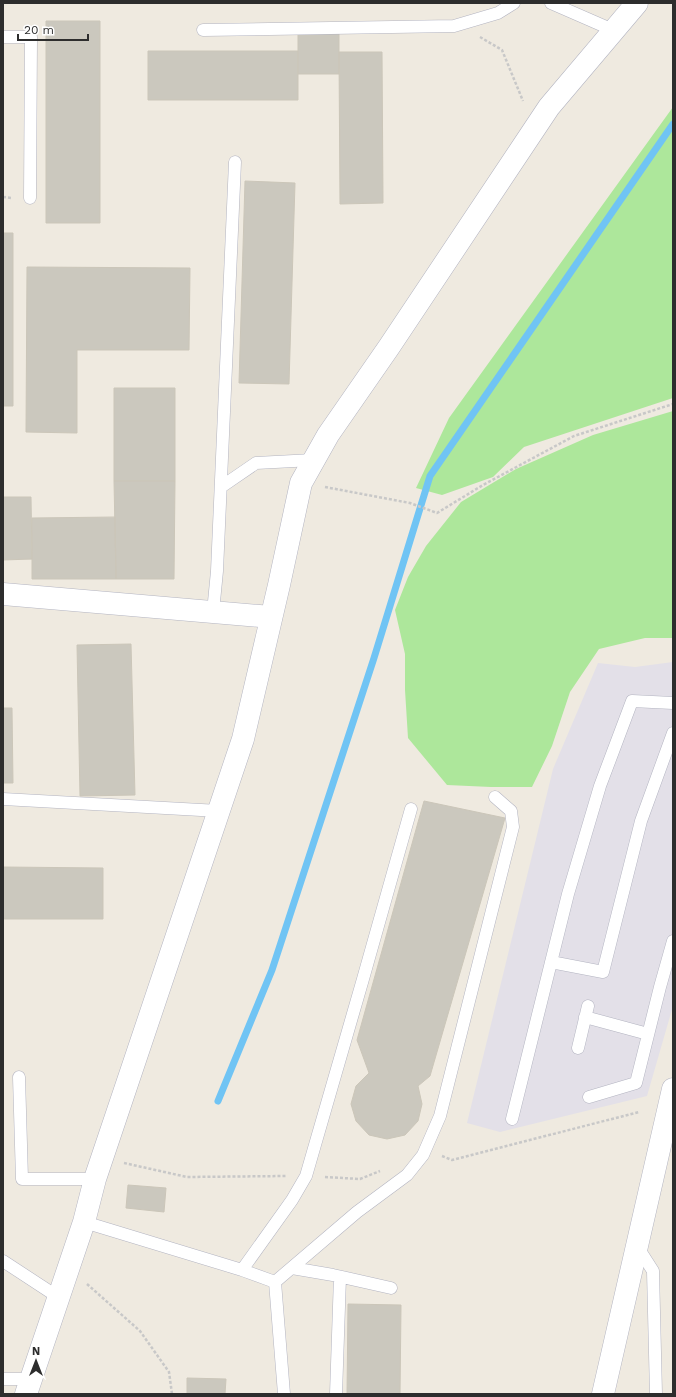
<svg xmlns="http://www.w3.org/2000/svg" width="676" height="1397" viewBox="0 0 676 1397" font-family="'Work Sans',sans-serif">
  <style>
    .industrial { fill: #e3e0e8 }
    .green { fill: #ade79b }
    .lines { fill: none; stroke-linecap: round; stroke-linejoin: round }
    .stream { stroke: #70c4f4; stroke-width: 7 }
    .building { fill: #cbc8be; stroke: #cbc6b9 }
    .service-casing { stroke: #b3b4c1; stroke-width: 13 }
    .minor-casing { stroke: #b3b4c1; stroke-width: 23 }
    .tertiary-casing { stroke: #b3b4c1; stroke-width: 23 }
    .path { stroke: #c8c8c8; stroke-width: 2.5; stroke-dasharray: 3 2; stroke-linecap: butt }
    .service { stroke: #fff; stroke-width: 12 }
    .minor { stroke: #fff; stroke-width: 22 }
    .tertiary { stroke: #fff; stroke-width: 22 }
  </style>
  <rect width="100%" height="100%" fill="#efeae0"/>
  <path class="industrial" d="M673 662V1006L647 1096 500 1132 467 1123 553 769 598 663 635 667Z"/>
  <path class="green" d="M673 107V398L524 447 493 477 442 495 416 488 449 418Z
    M673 411V638H645L599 649 570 692 552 746 532 787H491L447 785 408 738 405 690V654L395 610 408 577 426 546 461 502 516 469 593 435Z"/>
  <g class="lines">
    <path class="stream" d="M218 1101 272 970 374 658 430 476 673 124"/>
  </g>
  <path class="building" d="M46 21H100V223H46Z
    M339 31V74H298V32Z
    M148 51H298V100H148Z
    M339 52H382L383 203 340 204Z
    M245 181 295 183 289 384 239 383Z
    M3 233H13V406H3Z
    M27 267 190 268 189 350H77V433L26 432Z
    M114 388H175V481H114Z
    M114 481H175L174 579H116Z
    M3 497H31L32 559 3 560Z
    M115 517 116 579H32V518Z
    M131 644 135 795 80 796 77 645Z
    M3 708H12L13 783H3Z
    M424 801 505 818 430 1076 418 1086 422 1104 418 1121 405 1135 387 1139 369 1135 356 1121 351 1104 356 1086 369 1073 357 1040Z
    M3 867 103 868V919H3Z
    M128 1185 166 1188 164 1212 126 1208Z
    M348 1304 401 1305 400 1394H347Z
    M187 1378 226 1379 225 1394H187Z"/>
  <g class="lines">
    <defs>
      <path id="service" d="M551 3 613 30
        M203 30 454 26 498 13 514 3
        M3 37H31L30 198
        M221 487 256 463 313 460
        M213 612 217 571 235 162
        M3 799 219 811
        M551 962 603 972 641 821 673 733
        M585 1017 648 1034
        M578 1048 588 1006
        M19 1077 22 1179H95
        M589 1097 636 1083 660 987 673 941
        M512 1119 568 894 600 786 632 701 673 703
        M84 1222 242 1270 292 1200 306 1176 363 979 411 809
        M637 1246 653 1271 656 1394
        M3 1261 58 1297
        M292 1268 333 1275 391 1288
        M242 1270 275 1282 357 1212 407 1175 423 1155 440 1116 513 827 511 811 495 797
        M275 1282 284 1394
        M3 1379H31
        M336 1394 340 1277"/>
      <path id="minor" d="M3 594 271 617
        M603 1394 673 1089"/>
      <path id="tertiary" d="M26 1394 84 1222 95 1179 243 739 279 585 301 483 328 435 389 347 549 107 637 3"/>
    </defs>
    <use href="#service" class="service-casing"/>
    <use href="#minor" class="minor-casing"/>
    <use href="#tertiary" class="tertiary-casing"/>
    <path class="path" d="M480 37 502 50 523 101
      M3 197 12 198
      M325 487 410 503 437 513 483 485 574 436 673 404
      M442 1156 452 1160 639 1112
      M124 1163 187 1177 286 1176
      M325 1177 360 1179 380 1171
      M87 1284 140 1331 169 1372 172 1394"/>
    <use href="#service" class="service"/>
    <use href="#minor" class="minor"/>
    <use href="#tertiary" class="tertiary"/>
  </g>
  <rect width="676" height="1397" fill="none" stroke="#2d2d2d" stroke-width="8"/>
  <g transform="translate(36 1361)" stroke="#ffffff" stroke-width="3" paint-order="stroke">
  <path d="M0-3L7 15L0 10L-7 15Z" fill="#2d2d2d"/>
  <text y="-6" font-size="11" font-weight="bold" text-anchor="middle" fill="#2d2d2d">N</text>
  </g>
  <path d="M18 34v6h70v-6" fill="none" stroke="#2d2d2d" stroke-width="2"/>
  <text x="24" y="34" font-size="12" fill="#2d2d2d" stroke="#ffffff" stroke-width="3" paint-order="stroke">20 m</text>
</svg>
